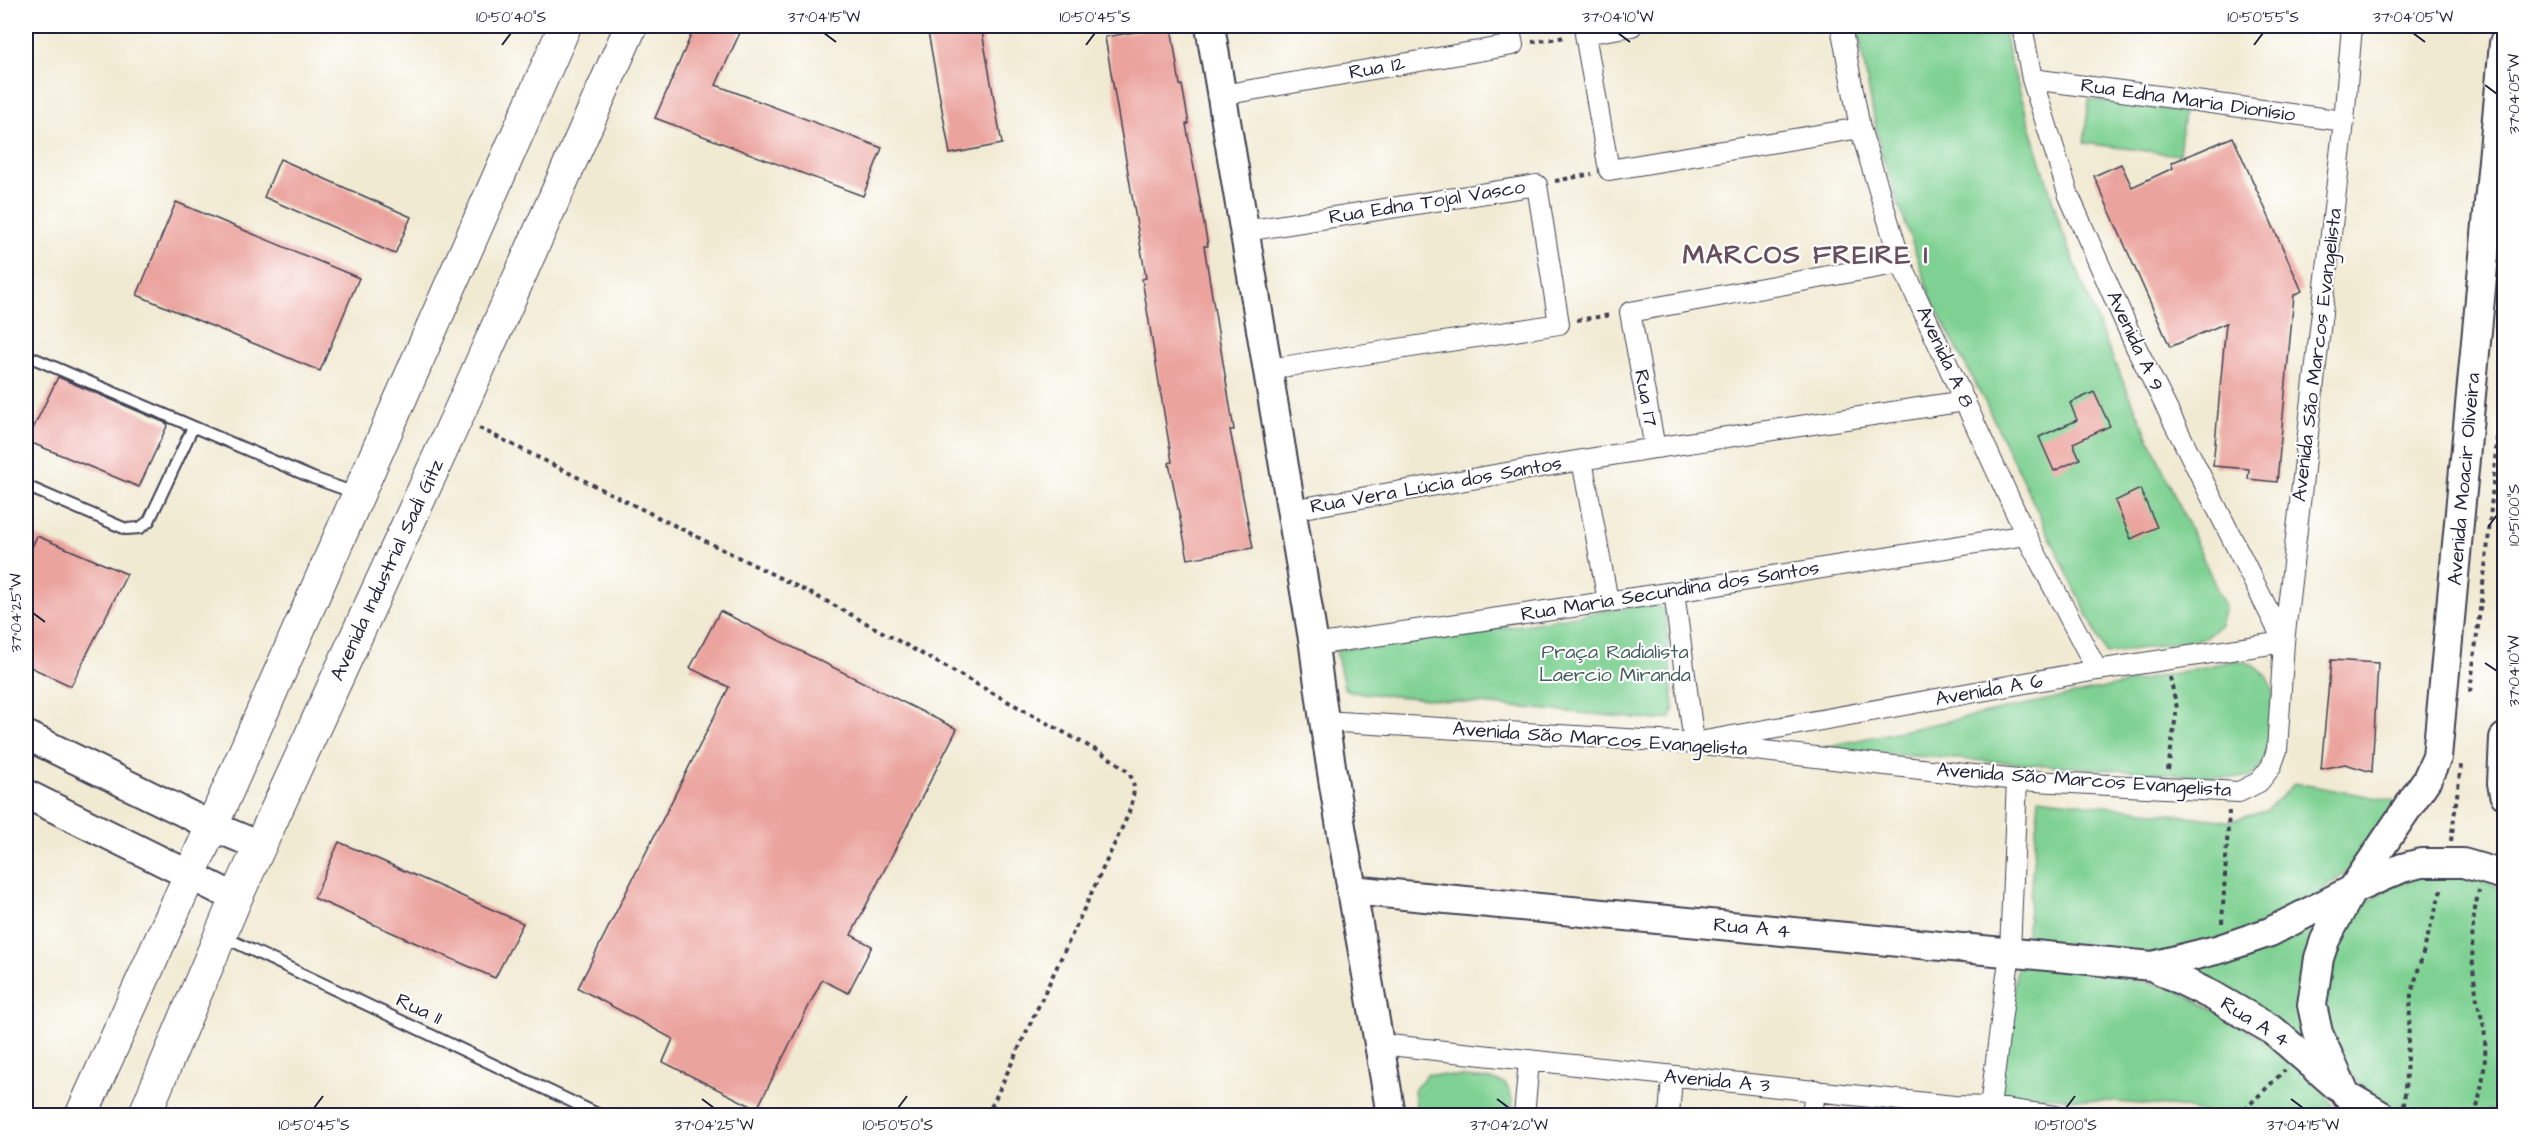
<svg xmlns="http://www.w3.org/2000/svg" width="2530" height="1141" viewBox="0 0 2530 1141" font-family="'Architects Daughter',sans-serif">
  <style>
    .green { fill: #7fd193; stroke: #507a67; stroke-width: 1.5 }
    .building { fill: #eba39d }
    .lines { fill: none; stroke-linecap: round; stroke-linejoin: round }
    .lane-casing { stroke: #414052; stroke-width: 14 }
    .street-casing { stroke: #414052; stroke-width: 22 }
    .secondary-casing { stroke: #414052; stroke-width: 32 }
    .primary-casing { stroke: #414052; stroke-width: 34 }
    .path { stroke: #414052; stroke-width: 4; stroke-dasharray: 4.5 4.5; stroke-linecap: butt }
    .lane { stroke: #fff; stroke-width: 10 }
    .street { stroke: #fff; stroke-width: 20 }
    .secondary { stroke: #fff; stroke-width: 28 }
    .primary { stroke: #fff; stroke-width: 32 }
    .ticks { fill: none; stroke: #22223b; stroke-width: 2 }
    .labels { text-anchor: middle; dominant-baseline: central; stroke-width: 4.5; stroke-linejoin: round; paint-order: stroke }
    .street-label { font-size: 20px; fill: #22223b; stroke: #fff }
    .park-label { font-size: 20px; fill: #435f5a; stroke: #fff }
    .district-label { font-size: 26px; font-weight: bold; letter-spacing: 1.5px; fill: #684f5d; stroke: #fff }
    .neatline { fill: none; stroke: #22223b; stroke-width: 2 }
    .ticks-label { font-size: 15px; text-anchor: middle; fill: #22223b }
  </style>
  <rect width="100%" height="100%" fill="#fff"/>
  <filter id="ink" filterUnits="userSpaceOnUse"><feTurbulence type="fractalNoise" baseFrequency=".0167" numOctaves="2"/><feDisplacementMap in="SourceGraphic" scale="12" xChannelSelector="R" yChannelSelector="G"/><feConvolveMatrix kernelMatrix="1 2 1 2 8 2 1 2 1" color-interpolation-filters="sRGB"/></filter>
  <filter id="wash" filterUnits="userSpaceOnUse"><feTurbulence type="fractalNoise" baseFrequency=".008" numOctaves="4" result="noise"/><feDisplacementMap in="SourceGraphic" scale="24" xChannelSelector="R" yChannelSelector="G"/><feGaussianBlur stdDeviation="1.35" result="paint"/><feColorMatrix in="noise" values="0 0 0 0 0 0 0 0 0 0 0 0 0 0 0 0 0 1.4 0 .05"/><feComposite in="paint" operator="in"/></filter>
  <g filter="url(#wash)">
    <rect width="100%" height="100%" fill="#f1ead3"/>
    <path class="green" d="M1857 26H2003L2009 56 2061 228 2106 343 2225 607 2220 625 2205 638 2106 654 1986 404 1933 303 1880 150Z
      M2089 99 2184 112 2179 155 2084 143Z
      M1644 604 1659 605 1665 612 1674 707 1671 718 1656 720 1351 692 1344 688 1336 650 1530 624Z
      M2237 660C2253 663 2265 670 2272 687 2277 702 2268 747 2263 762 2261 768 2255 773 2251 777L2230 778 1815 749Z
      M2295 783 2402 802 2361 859 2310 902 2251 933 2162 955 2026 940 2039 798 2229 821 2266 811Z
      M2449 863 2504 890V1104C2495 1108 2484 1113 2474 1115 2462 1118 2427 1118 2415 1115 2342 1097 2303 1014 2334 946 2343 928 2356 908 2374 897 2396 882 2424 873 2449 863Z
      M2325 913 2303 967V1018L2315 1054 2172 968Z
      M2018 959 2114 975 2174 988 2291 1054 2328 1097 2337 1115H2213L2180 1107 1999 1093Z
      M1427 1074 1489 1079 1506 1084 1513 1102 1511 1115H1417L1414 1090Z"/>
    <g id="blocks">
      <path class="building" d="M695 26H743L716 85 882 148 863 196 655 118Z
        M927 26H981L1002 144 950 154Z
        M1171 26 1180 85H1182L1189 124H1186L1208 246H1204L1234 430H1230L1253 548 1188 559 1169 463 1172 462 1142 279 1146 278 1105 37Z
        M2233 137 2302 291 2294 295 2277 482 2248 479 2249 469 2213 466 2226 323 2170 347 2094 176 2121 164 2132 187 2173 168 2171 163Z
        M280 159 411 217 395 254 264 197Z
        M176 202 359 278 320 371 137 295Z
        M58 377 168 424 139 487 27 441Z
        M2094 392 2110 426 2073 443 2080 459 2054 471 2039 437 2077 420 2070 403Z
        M2140 489 2157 527 2131 539 2115 501Z
        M37 536 127 574 71 686 26 665V560Z
        M720 611 957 729 851 935 872 946 848 993 822 980 757 1109 663 1062 673 1039 578 988 729 687 690 668Z
        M2331 660 2378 663 2372 772 2345 764 2321 769Z
        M339 842 523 923 495 978 314 898Z"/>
    </g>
  </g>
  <g filter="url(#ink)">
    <use href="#blocks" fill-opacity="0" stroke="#414052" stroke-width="1.5"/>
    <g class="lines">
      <defs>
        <path id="lane" d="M26 355 313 478 355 493
          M26 486 126 529 140 528 149 521 193 427
          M224 937 602 1116"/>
        <path id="street" d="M1632 26 1585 34 1609 170 1860 128
          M1841 26 1860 128 1901 263 2026 535 2097 670
          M2032 79 2344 121
          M1222 95 1513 45 1509 26
          M1245 231 1537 185 1559 324 1269 369
          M1901 263 1630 312 1655 448 1965 401
          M1582 460 1655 448
          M1291 510 1582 460 1608 601
          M1674 592 1694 743 2097 670 2284 642 2136 347 2069 196 2032 79 2022 26
          M1314 645 1674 592 2026 535
          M1323 721 1694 743 2017 780 2239 792 2259 782 2271 767 2277 750 2284 642 2344 121 2352 26
          M1380 1044 1954 1106 1990 1107 2055 1116
          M1990 1107 2010 952 2017 780
          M1524 1116 1529 1061
          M1669 1116 1672 1077
          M1812 1116 1815 1090"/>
        <path id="secondary" d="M1210 26 1314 645C1333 803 1366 958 1391 1116
          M26 735 212 826 260 846
          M2504 738 2502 783 2504 794
          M26 794 236 898
          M1351 890 2152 966 2220 949 2270 932 2352 890 2427 779 2437 757 2504 43
          M2152 966 2215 997 2274 1031 2338 1087
          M2382 1116 2346 1095 2318 1033 2312 1005 2319 958 2325 940 2352 890 2402 868 2421 863H2463L2504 875"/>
        <path id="primary" d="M81 1116 212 826 565 26
          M144 1116 236 898 457 417 631 26"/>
      </defs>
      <use href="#lane" class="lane-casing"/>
      <use href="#street" class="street-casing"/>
      <use href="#secondary" class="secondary-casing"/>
      <use href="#primary" class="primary-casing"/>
      <path class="path" d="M1532 42 1566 37
        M1555 181 1592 174
        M1577 320 1611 315
        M479 428 828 602 1103 754C1134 773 1140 779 1128 815L987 1116
        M2470 692 2488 543 2504 356
        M2168 770 2177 708 2170 677
        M2451 841 2461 765
        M2222 923 2229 811
        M2404 1106 2411 995 2442 887
        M2238 1116 2285 1070
        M2475 1116C2482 1088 2488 1057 2484 1028 2482 1016 2477 1005 2476 992 2471 960 2470 923 2479 891"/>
      <use href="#lane" class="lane"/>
      <use href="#street" class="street"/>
      <use href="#secondary" class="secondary"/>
      <use href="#primary" class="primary"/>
    </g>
  </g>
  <path class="ticks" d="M824 33 836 42M1618 33 1630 42M2413 33 2425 42M502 45 511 33M1086 45 1095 33M2254 45 2263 33M2485 85 2497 94M2488 527 2497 515M33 613 45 622M2485 663 2497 671M702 1099 714 1108M1497 1099 1509 1108M2291 1099 2303 1108M314 1108 323 1096M898 1108 907 1096M2066 1108 2075 1096"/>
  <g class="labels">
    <g class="street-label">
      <text transform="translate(1377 68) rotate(-10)">Rua 12</text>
      <text transform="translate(2188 100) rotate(8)">Rua Edna Maria Dionísio</text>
      <text transform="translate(1427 202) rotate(-9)">Rua Edna Tojal Vasco</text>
      <text transform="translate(2135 341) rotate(65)">Avenida A 9</text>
      <text transform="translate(2317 355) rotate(-83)">Avenida São Marcos Evangelista</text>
      <text transform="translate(1945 357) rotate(65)">Avenida A 8</text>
      <text transform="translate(1646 398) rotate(80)">Rua 17</text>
      <text transform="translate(2464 479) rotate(-85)">Avenida Moacir Oliveira</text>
      <text transform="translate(1436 485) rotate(-10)">Rua Vera Lúcia dos Santos</text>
      <text transform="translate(387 570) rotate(-65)">Avenida Industrial Sadi Gitz</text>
      <text transform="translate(1670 591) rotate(-9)">Rua Maria Secundina dos Santos</text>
      <text transform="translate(1989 690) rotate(-10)">Avenida A 6</text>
      <text transform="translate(1600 739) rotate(4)">Avenida São Marcos Evangelista</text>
      <text transform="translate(2084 780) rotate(4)">Avenida São Marcos Evangelista</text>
      <text transform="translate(1752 928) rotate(5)">Rua A 4</text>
      <text transform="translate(419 1009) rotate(25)">Rua 11</text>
      <text transform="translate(2255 1022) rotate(32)">Rua A 4</text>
      <text transform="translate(1717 1081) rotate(5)">Avenida A 3</text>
    </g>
    <g class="park-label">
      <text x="1615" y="652">Praça Radialista<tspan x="1615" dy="23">Laercio Miranda</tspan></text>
    </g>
    <g class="district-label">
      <text x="1806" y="255">MARCOS FREIRE I</text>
    </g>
  </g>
  <rect width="2530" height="1141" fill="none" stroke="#fff" stroke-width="66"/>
  <rect x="33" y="33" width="2464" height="1075" class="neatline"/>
  <g class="ticks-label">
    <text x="511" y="22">10°50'40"S</text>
    <text x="824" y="22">37°04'15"W</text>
    <text x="1095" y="22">10°50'45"S</text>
    <text x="1618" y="22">37°04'10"W</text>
    <text x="2263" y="22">10°50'55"S</text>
    <text x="2413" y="22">37°04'05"W</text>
    <text transform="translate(2514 94) rotate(-90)" y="5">37°04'05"W</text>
    <text transform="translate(2514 515) rotate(-90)" y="5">10°51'00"S</text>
    <text transform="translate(16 613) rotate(-90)" y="5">37°04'25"W</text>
    <text transform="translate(2514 671) rotate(-90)" y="5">37°04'10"W</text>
    <text x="314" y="1130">10°50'45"S</text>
    <text x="714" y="1130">37°04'25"W</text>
    <text x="898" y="1130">10°50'50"S</text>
    <text x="1509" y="1130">37°04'20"W</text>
    <text x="2066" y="1130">10°51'00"S</text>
    <text x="2303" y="1130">37°04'15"W</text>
  </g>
</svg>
